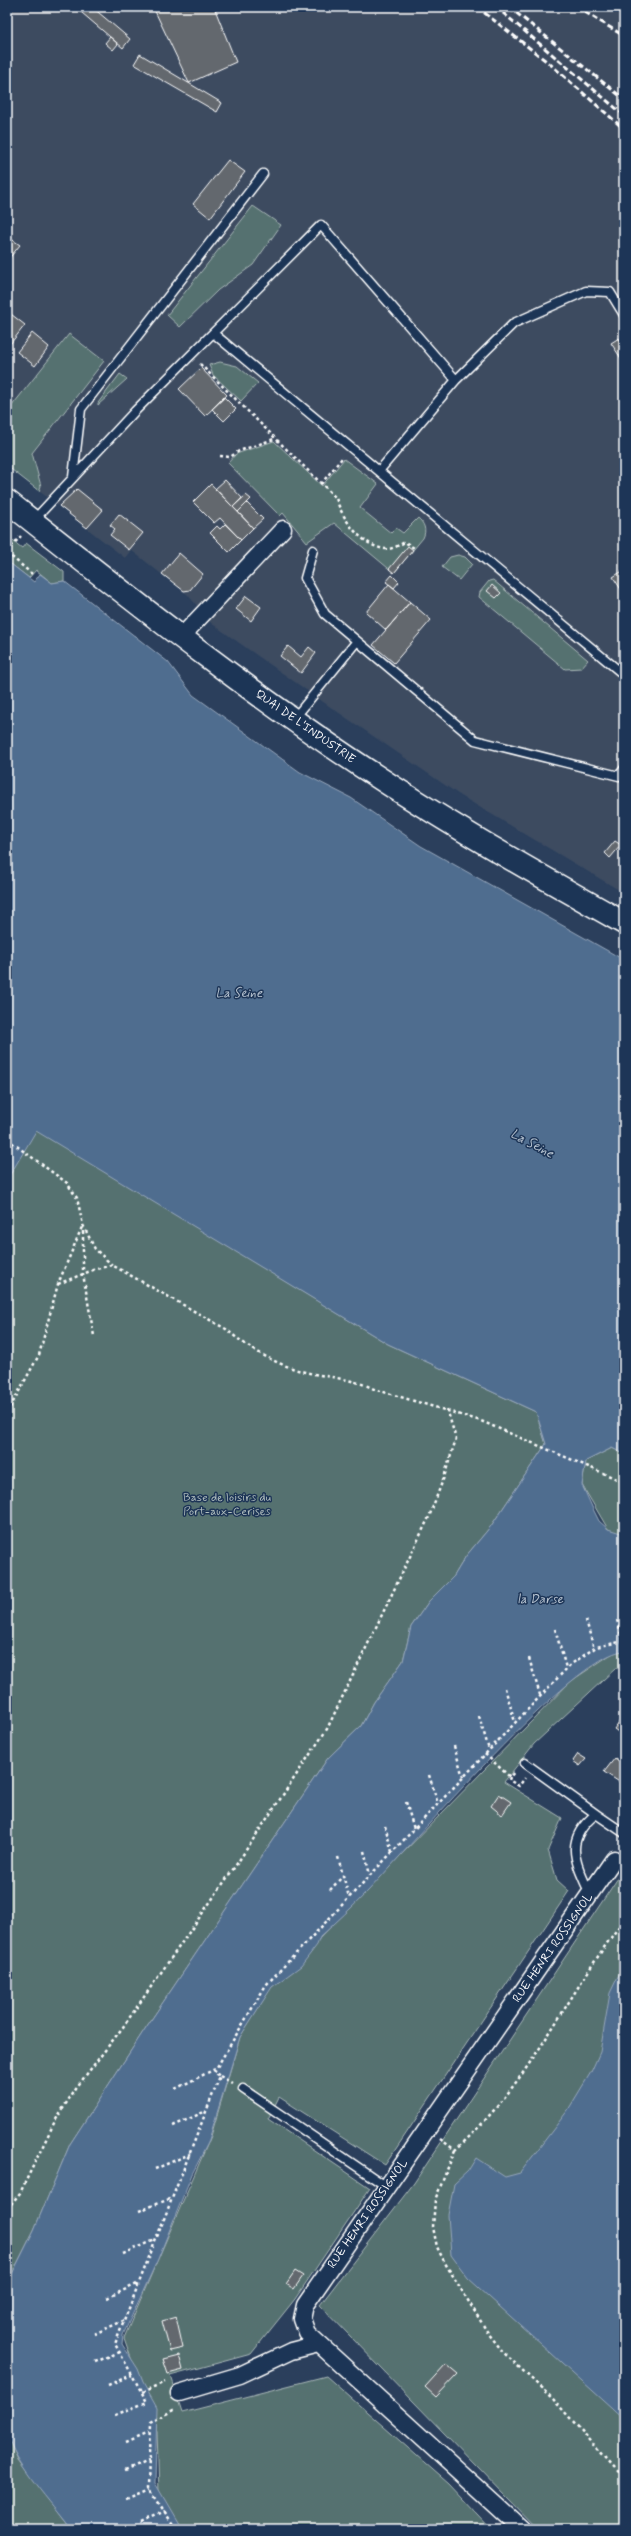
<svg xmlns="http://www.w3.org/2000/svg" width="631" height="2536" viewBox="0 0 631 2536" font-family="Mynerve,sans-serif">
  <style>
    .built { fill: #3c4b61 }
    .green { fill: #547170; stroke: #aab8b8 }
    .water { fill: #506d8f; stroke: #96a7bc }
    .building { fill: #63686e; stroke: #fff }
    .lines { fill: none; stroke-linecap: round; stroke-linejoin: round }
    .service-casing { stroke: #fff; stroke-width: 11 }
    .minor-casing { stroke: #fff; stroke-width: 19 }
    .secondary-casing { stroke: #fff; stroke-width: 25 }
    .path { stroke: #fff; stroke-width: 2.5; stroke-dasharray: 3 3; stroke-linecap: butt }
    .service { stroke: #1d3557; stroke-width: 8 }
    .minor { stroke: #1d3557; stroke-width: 16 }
    .secondary { stroke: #1d3557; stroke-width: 22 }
    .rail { stroke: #fff; stroke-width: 3; stroke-dasharray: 6 3; stroke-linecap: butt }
    .labels { text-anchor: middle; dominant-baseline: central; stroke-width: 3; stroke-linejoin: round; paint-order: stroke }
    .street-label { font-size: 12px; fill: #fff; stroke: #1d3557 }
    .park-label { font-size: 12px; fill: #b2bfbf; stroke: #1d3557 }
    .water-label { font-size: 13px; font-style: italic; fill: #b9c5d2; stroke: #1d3557 }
  </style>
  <rect width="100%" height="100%" fill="#2b3f5c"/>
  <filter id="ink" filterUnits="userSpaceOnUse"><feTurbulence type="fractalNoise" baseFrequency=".025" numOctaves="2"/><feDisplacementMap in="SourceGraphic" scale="8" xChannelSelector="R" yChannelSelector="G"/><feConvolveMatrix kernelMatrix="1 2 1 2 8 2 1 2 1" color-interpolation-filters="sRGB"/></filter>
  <g filter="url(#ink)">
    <path class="built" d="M7 7H624V893L461 796 329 706 211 623 188 595 131 550 125 558 7 466Z"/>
    <path class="green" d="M253 206 281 225 253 265 218 290 180 327 167 315Z
      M69 334 104 361 32 453 41 486 39 491 7 466V412Z
      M220 362 237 366 258 383 241 401 213 375 209 365Z
      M120 374 127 379 98 405V403Z
      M274 441 322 486 344 459 378 484 360 508 391 533 396 528 403 533 418 518C424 523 427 530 423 538L394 573 334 523 307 542 283 513 280 516 228 463 236 454Z
      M9 538 22 548 26 543 64 572V581L52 583 36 570 29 578 7 561V541Z
      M458 555 465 557 472 564 459 580 442 567 450 557Z
      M493 580 588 660 581 668 565 669 479 597 480 592 489 581Z
      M7 1112 388 1344 536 1412 546 1444 491 1526 466 1556 454 1576 429 1601 411 1627 403 1661 374 1702 361 1726 328 1758 145 2029 70 2144 34 2230 7 2284Z
      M612 1448 624 1454V1536L608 1529 582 1485 586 1461Z
      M622 1647 624 1648V1667L616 1668 534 1744 504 1782 562 1818 548 1850 557 1880 569 1891 385 2165 279 2097 268 2119 370 2188 295 2299 251 2354 170 2376 182 2413 326 2376 449 2484 491 2529H180L159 2492 157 2432 124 2338 211 2136 240 2037 270 1989 571 1681Z
      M624 1869V2529H537L320 2305 414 2183Z
      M7 2434 18 2460 71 2529H7Z"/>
    <path class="water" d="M7 561 34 582 40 574 52 583 64 581 168 662 193 695 300 772 351 798 421 846 624 960V1454L612 1448 586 1461 582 1485 593 1509 599 1521 608 1529 624 1534V1651C575 1653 409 1848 368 1891 353 1907 336 1922 320 1937L317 1945 301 1966 272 1987 240 2037 208 2143 192 2174 158 2259 123 2335 122 2344 138 2369 143 2382 157 2407 155 2483 182 2529H71C49 2499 20 2471 7 2435V2284L34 2230 70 2144 145 2029 328 1758 361 1726 374 1702 403 1661 411 1627 429 1601 454 1576 466 1556 491 1526 546 1444 536 1412 388 1344 36 1131 7 1180Z
      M624 1964V2419L468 2278 451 2255 448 2215 454 2184 468 2171 476 2158 505 2177 520 2173 568 2110 591 2072 600 2052 610 1993Z"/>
    <path class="building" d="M75 7H92L130 39 123 48Z
      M153 7H214L236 62 189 83Z
      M110 37 118 44 113 50 105 43Z
      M140 54 222 103 217 112 134 64Z
      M228 160 245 172 210 218 193 204Z
      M7 236 20 245 7 261Z
      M7 311 25 325 7 348Z
      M32 333 49 347 35 366 17 352Z
      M619 338 624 347V363L611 343Z
      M201 368 227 395 205 416 179 389Z
      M224 397 236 409 224 421 212 409Z
      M225 480 242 498 233 507 215 489Z
      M211 484 253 528 241 540 220 518 214 523 193 502Z
      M77 489 103 510 87 528 59 506Z
      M246 495 251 499 238 512 233 507Z
      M247 503 263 519 253 528 238 512Z
      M119 514 143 533 129 550 110 535 115 529 110 525Z
      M225 524 241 540 229 552 210 533 217 526 220 529Z
      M408 546 413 550 394 573 389 569Z
      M179 553 203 574 190 590 184 591 162 574Z
      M624 570V594L613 577Z
      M392 575 399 582 394 588 386 582Z
      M389 584 410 602 386 630 366 612Z
      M492 585 501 593 496 598 487 591Z
      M246 596 261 607 251 621 236 609Z
      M410 602 431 620 394 663 373 645Z
      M288 646 301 657 309 647 316 653 301 673 280 656Z
      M615 841 621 845 610 858 605 853Z
      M624 1715V1736L614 1729Z
      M578 1754 586 1759 580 1766 573 1761Z
      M615 1758 624 1765V1785L604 1772Z
      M499 1794 511 1802 502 1815 491 1806Z
      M295 2271 303 2276 294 2289 286 2284Z
      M176 2317 183 2348 170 2351 162 2321Z
      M179 2355 183 2370 168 2374 163 2359Z
      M446 2364 458 2374 436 2397 425 2387Z"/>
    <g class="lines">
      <defs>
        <path id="service" d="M213 333 624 675
          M456 380 514 323 586 291 610 292 624 315
          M73 477 81 409 263 174
          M33 521 135 411 321 225 456 380 379 471
          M313 550 305 578 325 614 475 740 619 776 624 769
          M293 720 357 641
          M525 1763 596 1814
          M590 1894C575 1861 563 1840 596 1814L624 1833
          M243 2089 387 2187"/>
        <path id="minor" d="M181 637 283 529
          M179 2393 240 2375 291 2351 318 2344
          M522 2529 307 2333 302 2319 305 2305 614 1859"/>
        <path id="secondary" d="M7 501C131 599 255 698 387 783 464 833 544 878 624 923"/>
      </defs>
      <use href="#service" class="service-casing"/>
      <use href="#minor" class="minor-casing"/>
      <use href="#secondary" class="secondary-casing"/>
      <path class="path" d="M200 364 336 498C342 519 363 548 387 549 393 549 399 545 405 542L414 548
        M220 456 230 457 239 451 274 439
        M321 484 342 458
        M7 551 21 536
        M7 553 32 574
        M7 1139 67 1183 77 1198 83 1225V1274L94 1336
        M83 1225 95 1249 112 1265
        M58 1284 93 1270 112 1265 226 1329C244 1345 268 1360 292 1368 319 1378 348 1376 374 1389L481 1421 624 1482
        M7 1413 39 1355 58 1284 82 1227
        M586 1620 594 1649
        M617 1620 623 1641
        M555 1629 566 1668
        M529 1658 540 1695
        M505 1688 515 1722
        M479 1716 489 1750
        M454 1746 463 1777
        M485 1754 510 1777 515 1771
        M429 1775 438 1804
        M510 1777 509 1780 519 1786 525 1778
        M406 1802 414 1829
        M385 1826 392 1852
        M364 1851 370 1875
        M338 1857 349 1897
        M330 1890 343 1876
        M220 2076 232 2083
        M175 2089 215 2069
        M173 2126 206 2111
        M440 2139 455 2150C530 2084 565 1997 624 1920
        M455 2150 435 2200 433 2227 437 2247 445 2263 488 2333 504 2353 553 2399 624 2478
        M155 2169 190 2154
        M7 2209 20 2193 55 2121 76 2088 123 2027 236 1865 327 1729 429 1517 444 1477 456 1439 447 1409
        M139 2211 172 2198
        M123 2254 155 2240
        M107 2298 139 2283
        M94 2334 123 2321
        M95 2362 120 2352
        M108 2385 132 2375
        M142 2392 165 2382
        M115 2415 147 2402 115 2344 220 2076 214 2072 266 1985 570 1665 596 1647 624 1641
        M126 2442 149 2432
        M125 2471 149 2461
        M126 2500 149 2490
        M141 2522 164 2511
        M175 2529 148 2488 150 2423 175 2409"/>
      <use href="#service" class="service"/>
      <use href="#minor" class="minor"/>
      <use href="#secondary" class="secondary"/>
      <path class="rail" d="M477 7 550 64 624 129
        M496 7 624 115
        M509 7 624 99
        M577 7 624 36"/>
    </g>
  </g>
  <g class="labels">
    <g class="street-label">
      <text transform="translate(305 727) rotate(35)">QUAI DE L'INDUSTRIE</text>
      <text transform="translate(553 1948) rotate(-55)">RUE HENRI ROSSIGNOL</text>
      <text transform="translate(368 2214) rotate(-55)">RUE HENRI ROSSIGNOL</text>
    </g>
    <g class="park-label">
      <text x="227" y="1498">Base de loisirs du<tspan x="227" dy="14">Port-aux-Cerises</tspan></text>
    </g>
    <g class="water-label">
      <text x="239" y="993">La Seine</text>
      <text transform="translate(532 1144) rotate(28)">La Seine</text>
      <text x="540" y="1599">la Darse</text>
    </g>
  </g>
  <rect width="631" height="2536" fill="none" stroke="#1d3557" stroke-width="24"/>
  <rect x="12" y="12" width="607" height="2512" fill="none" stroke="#fff" stroke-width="1.5" filter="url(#ink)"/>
</svg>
